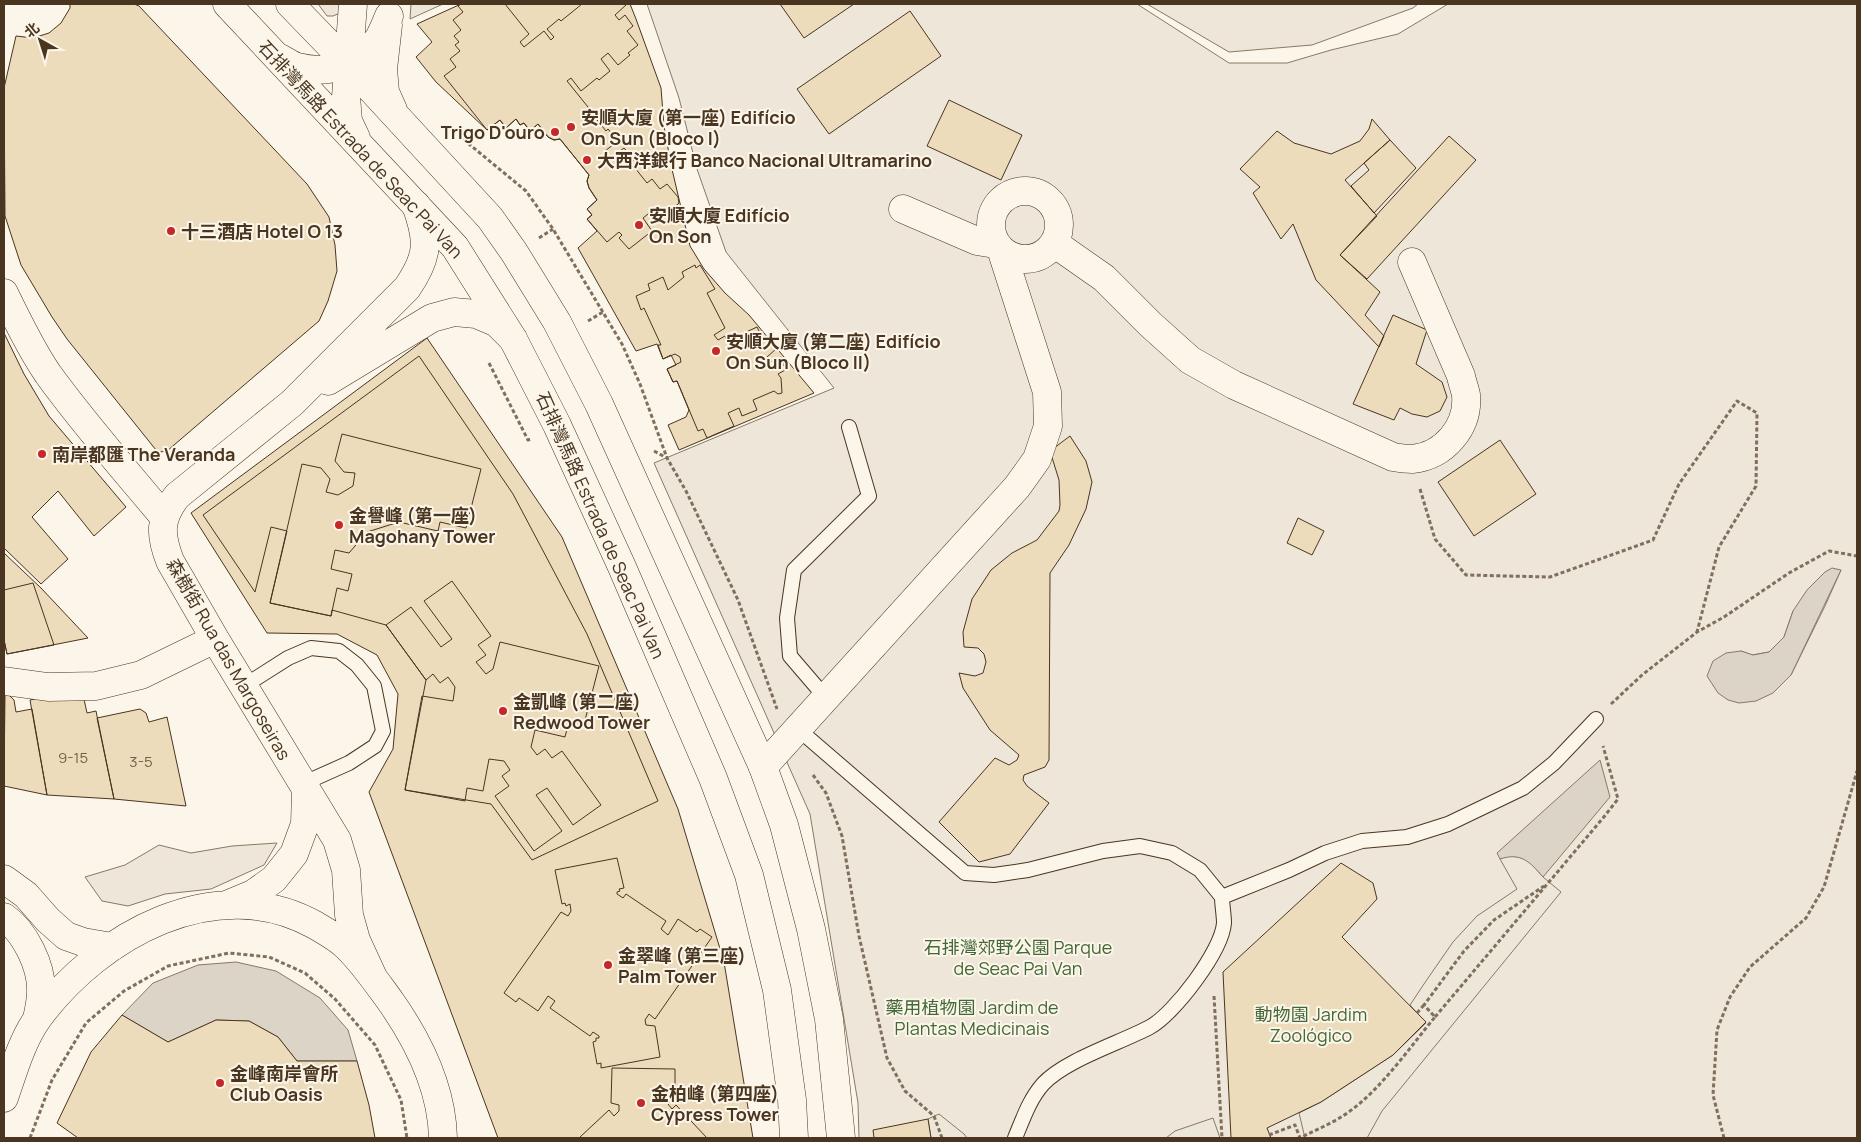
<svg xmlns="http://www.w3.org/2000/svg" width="1861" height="1142" viewBox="0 0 1861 1142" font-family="Manrope,'Noto Sans SC',sans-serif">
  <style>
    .green { fill: #ede6d9; stroke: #887966; fill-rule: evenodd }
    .parking { fill: #ede7d9; stroke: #887966 }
    .water { fill: #dcd4c6; stroke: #887966 }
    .building { fill: #ecdcbc; stroke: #4a3520 }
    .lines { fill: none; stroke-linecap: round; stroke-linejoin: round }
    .lane-casing { stroke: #4a3520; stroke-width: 16 }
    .street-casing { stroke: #4a3520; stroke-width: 29 }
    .secondary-casing { stroke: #4a3520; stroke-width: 29 }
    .path { stroke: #7f6f5c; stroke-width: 3; stroke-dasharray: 4 2.5; stroke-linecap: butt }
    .lane { stroke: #fbf6e9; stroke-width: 14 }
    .street { stroke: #fbf6e9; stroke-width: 28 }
    .secondary { stroke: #fbf6e9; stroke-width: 28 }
    .poi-dot { fill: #c62828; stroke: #fbf6e9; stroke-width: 2 }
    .labels { text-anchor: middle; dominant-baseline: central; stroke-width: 4; stroke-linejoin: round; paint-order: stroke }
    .number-label { font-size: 15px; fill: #725f47 }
    .poi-label { font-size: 18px; font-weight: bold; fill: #4a3520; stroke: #fbf6e9; text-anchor: start }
    .street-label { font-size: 18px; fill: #4a3520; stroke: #fbf6e9 }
    .park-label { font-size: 18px; fill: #436837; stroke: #fbf6e9 }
  </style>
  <rect width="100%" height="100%" fill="#fbf6e9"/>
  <path class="green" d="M318 4H341L340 13 333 16H327Z
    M647 4H1137L1229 63H1287L1331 50 1398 34 1448 4H1857V1138H859L858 1103 810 814 654 463 834 388 726 252 697 169 679 98ZM1841 570 1825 606 1791 675 1741 651 1752 655 1769 652 1784 637 1793 611Z
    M1147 4H1418L1413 8 1312 45 1229 52Z
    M277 843 264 865 211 889 165 894 128 906 102 901 85 877 125 865 159 845 191 853 232 846Z"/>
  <path class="parking" d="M411 4H443L410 19Z
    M1508 856 1519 857 1529 861 1543 877 1561 892 1382 1111 1367 1138H1305L1299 1113 1321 1102 1393 1055 1426 1023 1410 1005 1426 981 1453 942 1477 916 1517 889 1500 859Z
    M939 1114 964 1134 967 1138H931L928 1119Z
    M1213 1118 1220 1138H1166L1175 1131Z"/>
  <path class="water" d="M1832 568 1841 570 1791 675 1773 693 1756 701 1739 703 1728 700 1718 693 1707 676 1713 661 1726 653 1741 651 1753 655 1769 652 1784 637 1793 611 1807 590 1825 572Z
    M1600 760 1610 797 1543 877C1530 862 1521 852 1500 859L1497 853Z
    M236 962 276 971 320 998 348 1030 357 1061H297L278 1037 249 1021 216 1020 168 1042 122 1015 153 983 198 965Z"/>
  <path class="building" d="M70 4H134L139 6 307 184 329 217 335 245 337 271 328 301 319 321 167 451 160 452 156 450 67 339 52 317 21 265 5 216 4 88 16 36 33 38 49 33 61 23 70 8Z
    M461 4H505L529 34 520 42 524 47 544 31 551 40 554 37 547 29 559 19 561 21 582 4H625L626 5 615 15 619 20 625 15 633 26 627 31 638 45 628 53 630 55 618 65 608 53 601 59 610 71 599 80 597 78 581 91 571 78 567 81 588 107V111L580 117 584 122 593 115 606 131 608 129 618 141 605 151 611 158 624 148 634 160 631 163 647 183 652 179 660 189 667 184 678 197 679 203 661 219 653 210 643 218 652 231 629 249 619 238 622 235 619 232 607 242 587 219 592 215 587 209 597 200 589 188 587 181 589 175 560 139 554 140 548 137 538 124 530 131 524 123 520 125 516 119 506 128 500 120 487 130 444 76 456 67 450 59 460 51 455 45 459 42 454 36 461 30 453 20 463 12 458 6Z
    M461 4H630L636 19 661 88 664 126 671 165 690 246 704 269 725 293 749 315 814 393 679 450 668 425 686 417 689 410 677 381 673 382 667 369 676 365 671 355 663 359 657 344 636 351 578 248 597 231 587 219 592 215 587 209 597 200 589 188 587 181 589 175 560 139 554 140 548 137 538 124 530 131 524 123 520 125 516 119 506 128 500 120 487 130 436 82 416 57 432 42 417 24Z
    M780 4H854L804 38Z
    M910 11 941 56 829 134 797 89Z
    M949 100 1022 135 1001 180 927 146Z
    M1372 119 1390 140 1345 180 1377 216 1340 255 1380 292 1365 315 1384 336 1379 347 1316 280 1293 224 1281 239 1253 193 1260 187 1240 169 1277 131 1294 143 1331 154 1360 141 1369 129Z
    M1449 136 1476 160 1367 279 1340 255Z
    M1390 140 1416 168 1374 213 1351 186 1369 170 1364 163Z
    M695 265 696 268 700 265 715 289 707 293 725 328 714 335 718 340 725 336 727 341 757 327 762 337 763 336 767 340 769 339 777 348 767 357 770 362 781 357 784 363 783 365 787 369 778 374 781 378 782 393 778 394 774 391 753 400 757 410 742 416 739 408 728 413 734 426 707 438 703 429 698 431 677 381 673 382 667 369 681 362 680 357 675 354 663 359 658 345H661L644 308 641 310 636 296 650 290 648 284 663 277 668 290 684 277 682 272Z
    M1393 315 1427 330 1416 364 1442 382 1447 397 1440 411 1427 417 1412 414 1400 408 1394 420 1353 404Z
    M4 333 24 374 49 416 126 507 94 536 58 491 32 517 68 559 41 584 4 548Z
    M427 338 562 537 678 809 724 962 753 1138H498L369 792 393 749 398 694 377 655 337 634 267 633 191 513Z
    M419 356 513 494 587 634 658 801 532 860 491 804 405 790 426 680 386 625 332 610 331 616 270 603 287 531 271 527 255 592 203 515Z
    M342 434 481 469 466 528 440 522 438 531 399 522 367 532 349 553 335 550 331 569 352 574 348 591 337 588 331 616 270 603 302 464 321 468 330 479 326 492 338 495 353 486 355 473 344 472 335 461Z
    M1070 436 1086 461 1092 482 1086 509 1069 545 1050 573 1049 760 1045 767 1024 775 1023 780 1027 786 1049 803 1010 854 979 862 939 822 995 758 1009 765 1017 760 1019 755 990 730 963 688 959 673 975 676 983 673 986 662 984 654 978 648 964 647 963 632 972 599 991 570 1012 553 1037 540 1059 511 1060 505 1059 480 1050 451Z
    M1500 440 1536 494 1474 536 1438 482Z
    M1298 518 1324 531 1312 555 1287 543Z
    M4 553 41 588 88 638 7 654 4 640Z
    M452 581 491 636 478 645 486 655 476 662 486 674 493 669 500 642 599 666 584 724 569 721 565 737 535 730 531 747 537 755 545 749 552 758 562 751 601 805 573 825 547 788 536 795 562 831 534 851 495 796 509 786 502 776 510 770 504 761 489 759 483 791 467 788 465 801 405 790 422 696 453 701 455 687 448 677 440 683 433 674 426 680 386 625 411 607 441 647 452 639 424 601Z
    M33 583 54 645 7 654 4 640V590Z
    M5 691 14 700 16 712 32 709 47 795 4 786Z
    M48 696 84 699 87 713 96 711 114 799 47 795 30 700Z
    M140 709 146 713 149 722 167 717 186 806 114 799 97 718Z
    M617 858 624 888 619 889 620 891 617 892V894L623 898 626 894 666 921 661 929 668 935 678 919 697 932 700 929 712 937 655 1019 649 1014 645 1020 646 1025 655 1026 660 1057 601 1068V1063L597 1064 593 1042 596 1041V1038H599V1036L593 1032 590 1036 550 1008 555 1001 548 996 538 1011 519 998 516 1002 504 993 561 912 568 916 571 911 570 904 566 906 565 903 562 904 555 870Z
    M1341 863 1373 883 1377 899 1342 937 1426 1022 1393 1055 1321 1102 1267 1128 1271 1138H1231L1223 972Z
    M122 1015 168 1042 216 1020 249 1021 278 1037 297 1061H357L369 1105 375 1138H78L57 1123 91 1052Z
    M612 1068 675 1069V1099L671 1100V1102H668V1104L672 1109 676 1105 707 1138H579L609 1110 614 1116 619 1111V1105L611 1103Z
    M928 1119 931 1138H874L873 1130Z"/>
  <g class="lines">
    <defs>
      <path id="lane" d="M244 686 288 658 311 648 339 651 357 665 374 686 383 731 375 746 349 763 302 784
        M826 698 790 656 787 618 794 570 869 496 849 427
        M798 729 965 873 994 875 1028 870 1103 851 1140 846 1172 853 1200 870 1222 897 1289 870 1325 853 1362 841 1407 837 1448 824 1523 788 1554 763 1596 719
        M1015 1138C1023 1119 1029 1100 1043 1084 1065 1060 1120 1043 1150 1027 1174 1014 1222 951 1224 923 1224 915 1222 905 1222 897"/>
      <path id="street" d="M991 225a34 34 0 1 1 68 0a34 34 0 1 1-68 0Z
        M903 209 977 241 995 244
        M1054 243 1104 278 1150 324 1190 360 1234 385 1393 457C1399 458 1406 459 1412 459 1444 456 1469 427 1466 395 1465 389 1462 382 1461 376L1412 262
        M4 293C17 320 31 349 48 374 84 424 125 470 164 517
        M328 381 432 318 454 312 476 314 497 323 513 339
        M4 681 48 687 96 686 141 675 215 639
        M763 767 1017 487 1037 459 1048 426 1047 392 1002 252
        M4 879 26 895 48 920 66 936 83 942 112 947
        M229 904 253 894 274 879 294 854 305 824 306 791
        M4 917C25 932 42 966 41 992 41 1001 39 1010 37 1019
        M373 977 356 940 349 915 346 870 337 840 215 639 170 561C160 535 159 519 177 496L292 403 407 288C429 256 429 241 416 205
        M4 1098C13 1072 22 1040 38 1018 99 935 216 870 315 925 325 931 338 938 346 946 363 962 377 983 391 1002 419 1042 442 1089 443 1138"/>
      <path id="secondary" d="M227 4 455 247 513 339 557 425 622 567 713 778 749 875 777 990 792 1100 794 1138
        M290 4 348 64 490 218 514 252 557 322 599 404 763 767 784 825 811 929 829 1019 841 1138
        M353 4 346 97 348 121 356 138
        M388 25 383 69 385 92 393 110
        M280 58C286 61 292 66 298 67 328 75 362 64 379 38 383 31 386 23 389 16"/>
    </defs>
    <use href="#lane" class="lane-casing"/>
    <use href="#street" class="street-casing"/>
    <use href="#secondary" class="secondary-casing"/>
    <path class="path" d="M458 135 526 191 553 229 622 344 640 384 667 458
      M539 238 553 229
      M588 321 603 312
      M489 363 528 440 531 439
      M654 451 667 458 686 491 738 600 777 709
      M1420 489 1435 539 1466 575 1550 577 1653 540 1679 484 1737 401 1757 413 1756 486 1719 547 1697 632
      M1611 704 1642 675 1697 632 1724 617 1789 573 1829 551 1857 556
      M813 775 826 793 842 836 859 936 887 1058 905 1091 934 1116 942 1138
      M1214 996 1222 1138
      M1417 1013 1424 1005
      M1435 1017 1603 818 1618 799 1603 746
      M1269 1135 1295 1125 1300 1138C1317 1129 1334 1123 1350 1111 1381 1089 1411 1046 1435 1017L1424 1005 1464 951 1494 920 1544 886
      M30 1138 52 1080 86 1023 124 991 168 966 229 953 269 957 305 973 335 999 375 1045 401 1100 407 1138
      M1724 1138 1713 1095 1717 1030 1730 997 1750 967 1806 918 1824 887 1857 771"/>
    <use href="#lane" class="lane"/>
    <use href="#street" class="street"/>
    <use href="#secondary" class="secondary"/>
  </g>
  <g class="poi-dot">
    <circle cx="571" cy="127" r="5"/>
    <circle cx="555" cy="132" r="5"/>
    <circle cx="587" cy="160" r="5"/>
    <circle cx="639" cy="225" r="5"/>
    <circle cx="171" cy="231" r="5"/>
    <circle cx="716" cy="351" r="5"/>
    <circle cx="42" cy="454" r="5"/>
    <circle cx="339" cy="525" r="5"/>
    <circle cx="503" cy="711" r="5"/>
    <circle cx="608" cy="965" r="5"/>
    <circle cx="220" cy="1083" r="5"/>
    <circle cx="641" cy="1103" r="5"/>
  </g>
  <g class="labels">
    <g class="number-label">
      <text x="73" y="757">9-15</text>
      <text x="141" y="761">3-5</text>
    </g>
    <g class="poi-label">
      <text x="581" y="117">安順大廈 (第一座) Edifício<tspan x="581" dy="21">On Sun (Bloco I)</tspan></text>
      <text x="545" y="132" text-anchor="end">Trigo D'ouro</text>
      <text x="597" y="160">大西洋銀行 Banco Nacional Ultramarino</text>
      <text x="649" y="215">安順大廈 Edifício<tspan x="649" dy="21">On Son</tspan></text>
      <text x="181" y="231">十三酒店 Hotel O 13</text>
      <text x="726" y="341">安順大廈 (第二座) Edifício<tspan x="726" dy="21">On Sun (Bloco II)</tspan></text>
      <text x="52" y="454">南岸都匯 The Veranda</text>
      <text x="349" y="515">金譽峰 (第一座)<tspan x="349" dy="21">Magohany Tower</tspan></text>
      <text x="513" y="701">金凱峰 (第二座)<tspan x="513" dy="21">Redwood Tower</tspan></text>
      <text x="618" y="955">金翠峰 (第三座)<tspan x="618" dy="21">Palm Tower</tspan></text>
      <text x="230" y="1073">金峰南岸會所<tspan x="230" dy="21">Club Oasis</tspan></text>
      <text x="651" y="1093">金柏峰 (第四座)<tspan x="651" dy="21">Cypress Tower</tspan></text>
    </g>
    <g class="street-label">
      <text transform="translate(361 149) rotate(47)">石排灣馬路 Estrada de Seac Pai Van</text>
      <text transform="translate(601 525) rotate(66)">石排灣馬路 Estrada de Seac Pai Van</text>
      <text transform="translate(229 659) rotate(60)">森樹街 Rua das Margoseiras</text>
    </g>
    <g class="park-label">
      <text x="1018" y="947">石排灣郊野公園 Parque<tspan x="1018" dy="21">de Seac Pai Van</tspan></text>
      <text x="972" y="1007">藥用植物園 Jardim de<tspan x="972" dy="21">Plantas Medicinais</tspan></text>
      <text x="1311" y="1014">動物園 Jardim<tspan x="1311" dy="21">Zoológico</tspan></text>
    </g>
  </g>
  <rect width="1861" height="1142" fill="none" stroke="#4a3520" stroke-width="10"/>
  <g transform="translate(40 40) rotate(321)" stroke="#fbf6e9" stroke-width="4" paint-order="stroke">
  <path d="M0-4L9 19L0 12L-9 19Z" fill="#4a3520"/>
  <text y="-8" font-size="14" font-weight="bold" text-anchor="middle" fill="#4a3520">北</text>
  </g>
</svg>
